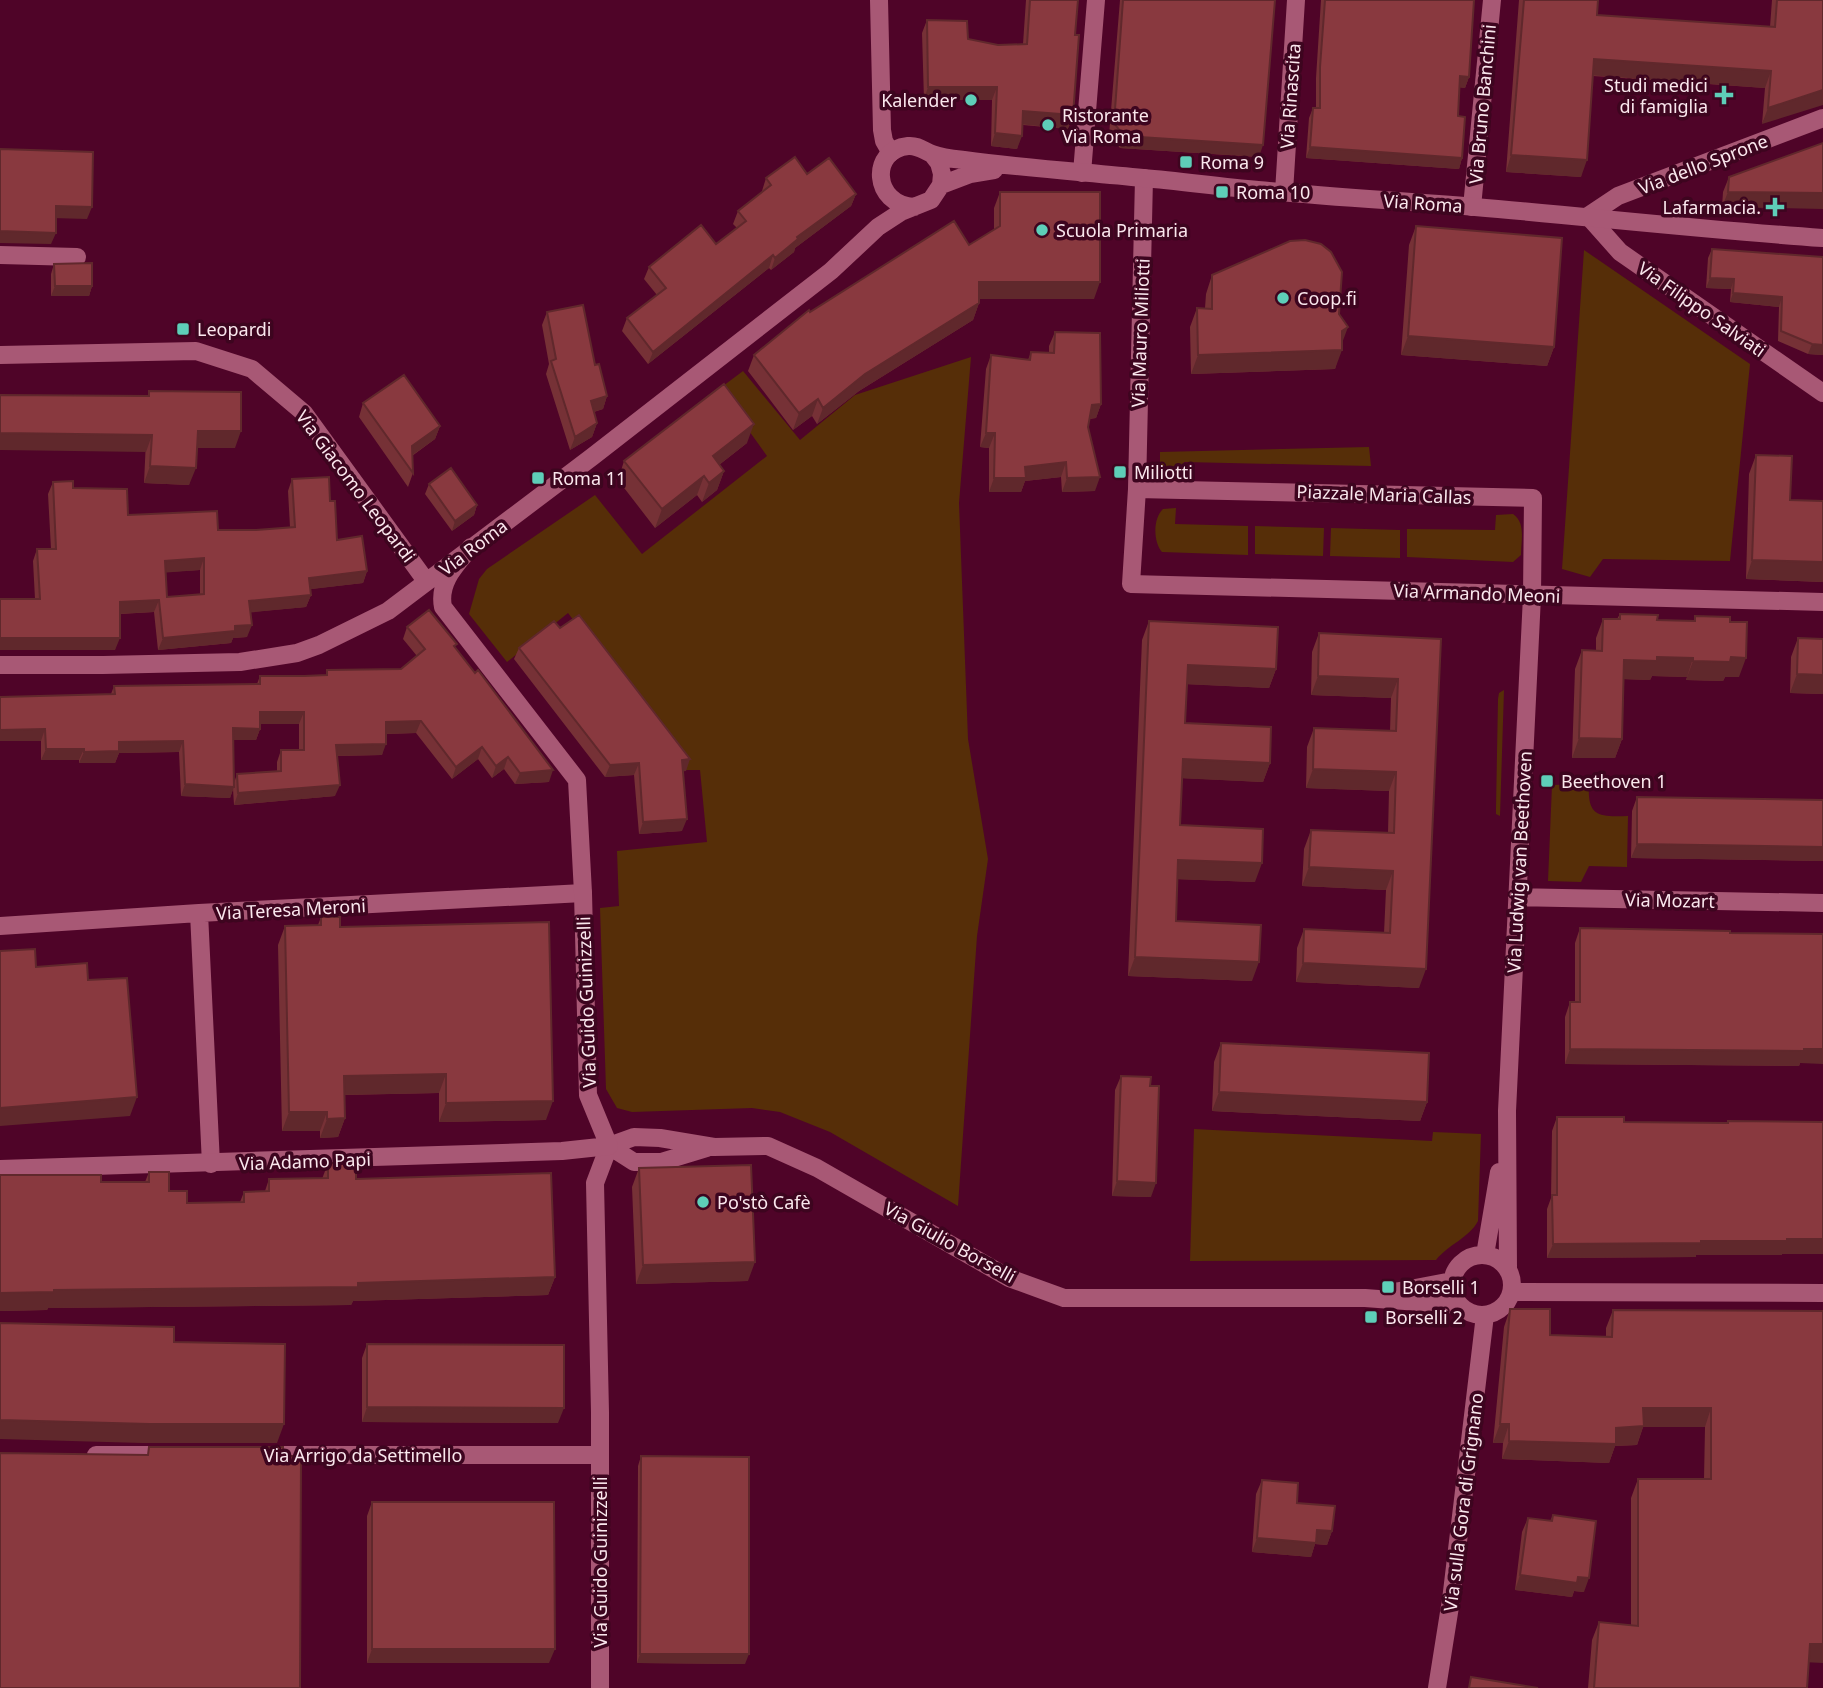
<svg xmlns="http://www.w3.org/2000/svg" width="1823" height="1688" viewBox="0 0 1823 1688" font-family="'Noto Sans',sans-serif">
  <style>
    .green { fill: #562e08 }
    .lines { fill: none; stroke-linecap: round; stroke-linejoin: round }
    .minor { stroke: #a85875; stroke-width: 18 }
    .tertiary { stroke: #a85875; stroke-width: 18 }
    .wall { fill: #763136; fill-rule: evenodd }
    .shaded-wall { fill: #60282c }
    .building { fill: #89393f; stroke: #60282c; stroke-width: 2; fill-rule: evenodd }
    .poi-dot { fill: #5eceb8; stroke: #3d051f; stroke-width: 2.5 }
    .labels { text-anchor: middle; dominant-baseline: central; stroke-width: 7; stroke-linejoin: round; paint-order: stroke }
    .poi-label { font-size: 18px; fill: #fae7ed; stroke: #3d051f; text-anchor: start }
    .street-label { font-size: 18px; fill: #fae7ed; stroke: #3d051f }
  </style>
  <rect width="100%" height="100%" fill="#4f0428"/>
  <path class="green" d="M1584 250 1750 364 1730 561 1603 559 1590 577 1562 569Z
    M971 357 959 503 968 739 988 859 977 936 958 1206 830 1132 780 1112 752 1108 632 1112 617 1108 606 1089 600 908 619 906 617 851 707 842 700 770H686L568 613 507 662 469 614 479 579 487 569 595 495 642 554 767 456 719 389 743 371 800 440 855 395Z
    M1369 447 1371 466 1184 462 1181 472 1167 470 1160 463V452Z
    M1176 508 1175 524 1248 526V555L1162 552C1153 542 1153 518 1163 509Z
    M1513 514C1526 523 1521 540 1521 555L1513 562 1407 557V529L1495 530 1496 515Z
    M1255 526 1324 528 1323 556 1255 554Z
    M1331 528 1400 530V558L1330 556Z
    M1504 690 1500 816 1496 814V808L1498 699 1499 693Z
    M1589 784C1587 817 1599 817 1628 816L1627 867 1589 866 1581 882 1548 881 1552 785Z
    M1194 1129 1432 1141 1433 1132 1481 1134 1478 1221C1469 1238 1449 1244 1436 1260L1190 1261Z"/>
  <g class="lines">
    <path class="minor" d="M879 0 882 130 884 141 891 153
      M1823 118 1618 196 1588 216 1620 252 1823 393
      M1082 173 1096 0
      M1144 178 1137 489 1131 584 1823 602
      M1284 192 1296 0
      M1472 207 1492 0
      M0 255 77 257
      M1137 489 1533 498 1532 596 1507 1111 1508 1269
      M1517 897 1823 903
      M199 913 211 1164
      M0 926 199 913 583 893
      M609 1146 634 1137 660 1138 714 1147 768 1146 817 1168 1009 1278 1064 1298H1365L1459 1305
      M609 1146 634 1162H661L707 1148
      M1485 1255 1499 1172
      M1452 1285a30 30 0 1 1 60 0a30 30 0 1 1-60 0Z
      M1511 1292 1823 1293
      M1389 1293 1452 1281
      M96 1455H169
      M260 1455H600
      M600 1688V1412L595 1183 609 1146
      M1437 1688 1451 1600 1485 1315"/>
    <path class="tertiary" d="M941 185 970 174 994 170
      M914 207C873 205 869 150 908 146 918 145 924 151 932 154 942 158 954 159 964 160 1023 168 1083 172 1143 178 1181 181 1220 187 1258 190 1331 197 1403 201 1475 207 1591 217 1707 230 1823 238
      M0 355 196 351 252 369 304 413 426 581
      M0 665H103L240 662 297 653 319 645 388 611 592 457 831 271 878 227 901 212 931 200 941 185 942 174 939 163 932 154
      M0 1169 562 1151 609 1146 588 1095 583 893 577 780 443 607C438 582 456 565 471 547"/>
  </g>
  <path class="wall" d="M1026 0H1078L1075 35 1073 115 1068 129 1023 125 1017 149 991 146 992 100H924L922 33 927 20 968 39 998 45 1023 44Z
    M1120 0H1275L1259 157 1120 148 1109 135Z
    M1321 0H1474L1469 77 1465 88 1459 87 1458 116 1462 158 1459 169 1306 158 1309 118 1313 108H1316V78Z
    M1519 0H1598L1597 15 1770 27 1772 0H1823L1762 124 1765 88 1593 76 1581 177 1506 172Z
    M1823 143 1722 207 1723 192 1729 177Z
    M807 174 856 194 851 206 795 248 794 252 771 270 769 268 648 364 622 331 627 318 657 295 644 279 649 267 716 244 737 228 733 224 738 211 762 192V191L766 178Z
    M1000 192 1094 299H979V303L973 320 859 391 817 424 812 416 793 430 748 371 754 355 810 312 969 245 994 230V208Z
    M1416 226 1554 347 1547 366 1401 355 1409 245Z
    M1712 249 1823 257V355L1808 354 1778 341 1779 307 1730 302 1731 289 1706 288 1708 258Z
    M54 264 92 286 89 296H51V274Z
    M1212 275 1339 314 1342 342 1335 369 1191 374 1190 327 1197 308H1205L1206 294Z
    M547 312 595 365 607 396 603 409 594 412 597 423 592 437 570 450 546 374 549 364 542 325Z
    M1055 332 1101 404 1096 418 1089 419 1088 427 1095 491 1062 492 1061 477 1025 481 1021 492H989V448L980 447 986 369 991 355 1028 360 1031 352 1049 353V346Z
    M149 391 235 448H197L189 485 144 483 148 396Z
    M363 403 440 426 435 439 412 456 413 473 408 487 359 417Z
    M747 443 719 465 724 471 717 490 702 502 697 495 655 528 618 480 624 461Z
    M1756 455 1790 500 1823 501V582L1746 579 1749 474Z
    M292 479 330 501 337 540 367 571 363 583 310 589 311 595 306 607 250 612 247 637 233 638 231 643 158 650 154 612 120 614 115 650 35 599 33 561 37 549H51L48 494 53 482 73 488 128 515 218 530H256L290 527 288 491ZM200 570V594L167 597 165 572Z
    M429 484 477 505 474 515 452 531 425 494Z
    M1620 614 1657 620 1694 621 1695 616 1730 622 1739 677H1725L1723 681 1686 680 1687 677 1652 676 1650 680 1624 679 1622 739 1615 758H1572L1575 669 1582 650 1596 651V638L1603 619H1617Z
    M1149 621 1276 669 1269 688 1187 684 1185 723 1270 763 1263 782 1182 778 1180 825 1255 882 1177 879 1176 921 1252 981 1128 976 1142 640Z
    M407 627 456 648 549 782 515 784 504 769 492 778 478 759 452 779 416 733 386 734 382 755 337 756 335 796 234 805 233 789 230 798 181 796 179 752 119 753 115 763H79V760H41V741H0V697L111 694 114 686 257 684 260 676H304L326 675 327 670 401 669 417 656 403 639ZM260 724H299V750H281L277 762V771L237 774 234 783 233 740H256L260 729Z
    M1319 633 1441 639 1419 988 1296 982 1297 948 1304 929 1384 933 1386 890 1302 886 1304 849 1311 830 1388 833 1389 791 1306 788 1307 747 1314 728 1390 731 1391 698 1311 695 1312 652Z
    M1798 638 1823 639V694L1790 693 1791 657Z
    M519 648 686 771H683L682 831 639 834 634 775 605 777 514 659Z
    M1637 797 1823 800V861L1631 858 1632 811Z
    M321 917 340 927 546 1120 439 1122V1093L344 1095 345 1118 338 1137 320 1138V1131H282L278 945 285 926 318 925Z
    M1580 928 1730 933 1800 1063 1799 1066 1565 1064V1017L1570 1002H1575V943Z
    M1221 1043 1427 1102 1420 1121 1212 1111 1214 1062Z
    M1121 1076 1150 1086 1151 1197 1112 1196 1115 1090Z
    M1557 1117 1624 1122 1727 1123 1728 1121 1823 1122V1254H1782V1255H1696V1257L1547 1258V1209L1551 1198 1552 1131Z
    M328 1163 356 1179 555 1277 548 1295 353 1301 351 1305 48 1308 47 1310 0 1311V1175L101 1182H145L149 1172 169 1191 187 1203 240 1202 244 1192 265 1191 269 1179H322Z
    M639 1168 748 1281 636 1284 632 1187Z
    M1510 1309 1550 1335 1606 1337V1328L1613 1310 1823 1311 1807 1688H1588L1592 1640 1599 1622 1631 1625V1498L1638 1479H1704L1705 1427H1643L1637 1445 1615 1446 1609 1463 1502 1459 1503 1443H1493L1504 1327Z
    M367 1344 558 1423 362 1422V1358Z
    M641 1456 745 1664 637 1663 638 1466Z
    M1262 1480 1297 1503 1332 1531 1327 1545 1315 1544 1311 1557 1252 1552 1256 1494Z
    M372 1502 549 1663H367V1516Z
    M1553 1515 1584 1592 1574 1591 1572 1597 1515 1590 1522 1532 1528 1518 1550 1521Z"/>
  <path class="shaded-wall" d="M1594 59 1771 71 1765 88 1588 75Z
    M1460 76 1469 77 1465 88 1456 87Z
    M928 87H997L992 100H924Z
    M1823 90V105L1762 124 1768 108Z
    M1023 111 1073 115 1068 129 1019 124Z
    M995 133 1022 136 1017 149 991 146Z
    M1124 136 1263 145 1259 157 1120 148Z
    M1310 147 1462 158 1459 169 1306 158Z
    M1511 155 1587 160 1581 177 1506 172Z
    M1728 192 1823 193V209L1722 207Z
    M856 194 851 206 795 248 794 252 771 270 775 258 797 237Z
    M56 206 92 207 87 219 52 218Z
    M0 231 56 233 51 244 0 243Z
    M773 255 769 268 648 364 653 352Z
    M1710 278 1734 279 1731 289 1706 288Z
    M979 282H1100L1094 299H973Z
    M55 286H92L89 296H51Z
    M1733 293 1782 297 1779 307 1730 302Z
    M979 303 973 320 859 391 817 424 823 408 865 374Z
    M1348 327 1341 346 1342 350 1335 369 1191 374 1198 355 1342 331Z
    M1408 336 1554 347 1547 366 1401 355Z
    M1812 344 1823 345V355L1808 354Z
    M607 396 603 409 586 414 591 401Z
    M818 399 812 416 793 430 799 413Z
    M1101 404 1096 418 1087 419 1092 405Z
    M597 423 592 437 570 450 575 437Z
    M754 424 747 443 706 475 713 456Z
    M440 426 435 439 407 459 412 446Z
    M198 431H241L235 448H191Z
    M0 433 152 435 146 452 0 450Z
    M986 433H995L989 448 980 447Z
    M1066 462 1061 477 1025 481 1021 492H989L994 478 1025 467Z
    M150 466 196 468 189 485 144 483Z
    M724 471 717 490 702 502 709 483Z
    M704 476 697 495 655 528 662 509Z
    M1100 477 1095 491 1062 492 1067 478Z
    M477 505 474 515 452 531 455 521Z
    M204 558 200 570 160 573 165 561Z
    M1752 560 1823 562V582L1746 579Z
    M367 571 363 583 304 590 309 578Z
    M311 595 306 607 245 613 249 601Z
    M159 600 154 612 116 614 120 602Z
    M252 625 247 637 233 638 231 643 158 650 163 638 235 626Z
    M0 638H120L115 650H0Z
    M1657 657 1693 658 1687 677 1652 676 1650 680 1617 679 1624 660Z
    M1731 657 1746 658 1739 677H1725L1723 681 1686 680 1693 661Z
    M1188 665 1276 669 1269 688 1181 684Z
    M1797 674 1823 675V694L1790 693Z
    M1318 676 1398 679 1391 698 1311 695Z
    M260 712H304L299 724H256Z
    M421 721 416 733 382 734 386 722Z
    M233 728 260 729 256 740H229Z
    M45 729 41 741H0V730Z
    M1579 738 1622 739 1615 758H1572Z
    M183 741 179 752 119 753 115 763H79L84 752 119 742Z
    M386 744 382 755 332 756 336 745Z
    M482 747 478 759 452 779 456 767Z
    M46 749H84L79 760H41Z
    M508 757 504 769 492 778 496 766Z
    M690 759 686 771 678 772 682 760Z
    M1183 759 1270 763 1263 782 1176 778Z
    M639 763 634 775 605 777 610 765Z
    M1313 769 1396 772 1389 791 1306 788Z
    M553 770 549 782 515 784 520 773Z
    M185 784 234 787 230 798 181 796Z
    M340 785 335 796 234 805 238 793Z
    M687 819 682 831 639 834 643 822Z
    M1637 844 1823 847V861L1631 858Z
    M1178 860 1262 863 1255 882 1171 879Z
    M1309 867 1393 871 1386 890 1302 886Z
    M1135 957 1259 962 1252 981 1128 976Z
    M1303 963 1426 969 1419 988 1296 982Z
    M1570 1049H1823V1064L1800 1063 1799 1066 1565 1064Z
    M446 1074 439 1093 337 1095 344 1076Z
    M1219 1092 1427 1102 1420 1121 1212 1111Z
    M137 1097 130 1116 0 1126V1108Z
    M553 1101 546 1120 439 1122 446 1103Z
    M289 1112H327L320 1131H282Z
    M345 1118 338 1137 320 1138 327 1119Z
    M1117 1181 1156 1183 1151 1197 1112 1196Z
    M1787 1239H1823V1254H1782V1255H1696V1257L1547 1258 1553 1244Z
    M755 1262 748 1281 636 1284 643 1265Z
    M555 1277 548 1295 353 1301 351 1305 48 1308 47 1310 0 1311V1293L54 1290 358 1283Z
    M367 1407 564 1408 558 1423 362 1422Z
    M1643 1408H1711L1705 1427H1643L1637 1445 1615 1446 1609 1463 1502 1459 1509 1441 1616 1428Z
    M0 1420 284 1424 277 1443H142L0 1439Z
    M1500 1424H1509L1503 1443H1493Z
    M1317 1530 1332 1531 1327 1545 1315 1544 1311 1557 1252 1552 1257 1538Z
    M1520 1575 1578 1577 1589 1578 1584 1592 1574 1591 1572 1597 1515 1590Z
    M1810 1644H1823V1663L1803 1662Z
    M372 1649H555L549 1663H367Z
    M640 1654H749L745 1664 637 1663Z"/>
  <path class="building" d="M1030 0H1078L1075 35H1079L1073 115 1023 111 1022 136 995 133 997 87H928L927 20 967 21 968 39 998 45 1027 44Z
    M1123 0H1275L1263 145 1124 136 1114 123Z
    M1325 0H1474L1469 77 1460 76 1458 116 1465 117 1462 158 1310 147 1313 108H1320V67Z
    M1524 0H1598L1597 15 1775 27 1777 0H1823V90L1768 108 1771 71 1594 59 1587 160 1511 155Z
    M1823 143V193L1728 192 1729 177Z
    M0 149 93 152 92 207 56 206V233L0 231Z
    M795 157 807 174 829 158 856 194 797 237 798 239 775 258 773 255 653 352 627 318 666 288 649 267 701 225 716 244 746 221 738 211 771 185 766 178Z
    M1000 192H1100V282H979V303L865 374 823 408 818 399 799 413 754 355 809 310 810 312 954 221 969 245 1000 226Z
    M1416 226 1562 238 1554 347 1408 336Z
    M1305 240 1321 244 1331 252 1342 272 1339 314 1348 327 1342 331V350L1198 355 1197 308 1212 309V275L1290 241Z
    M1712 249 1823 257V345L1812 344 1781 331 1782 297 1733 293 1734 279 1710 278Z
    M92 263V286H55L54 264Z
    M583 305 595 365 599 364 607 396 591 401 597 423 575 437 551 361 556 359 547 312Z
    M1055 332 1100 333 1101 404 1092 405 1088 427 1100 477 1067 478 1066 462 1025 467 1026 478H994L995 433H986L991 355 1030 360 1031 352 1054 353Z
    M404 375 440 426 412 446 413 473 363 403Z
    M724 384 754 424 713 456 724 471 709 483 704 476 662 509 624 461Z
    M149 391 241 392V431H198L196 468 150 466 152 435 0 433V395L149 396Z
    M1756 455 1792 456 1790 500 1823 501V562L1752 560Z
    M451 468 477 505 455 521 429 484Z
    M329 477 330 501H335L337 540 362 536 367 571 309 578 311 595 249 601 252 625 235 626V631L163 638 159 600 120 602V638H0V599H40L37 549H56L53 482 73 481V488L127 489 128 515 217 511 218 530H256L295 527 292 479ZM204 558V594L167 597 165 561Z
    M429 610 457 644 454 646 475 673 478 670 553 770 520 773 508 757 496 766 482 747 456 767 421 721 386 722V744L336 745 340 785 238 793 237 774 281 771V750H304V712H260V729L233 728 234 787 185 784 183 741 119 742V751L84 752V749H46L45 729 0 730V697L115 694 114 686 260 684V676H304L327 675V670L401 669 425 649 407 627Z
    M1620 614 1658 615 1657 620 1695 621V616L1730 617V622H1747L1746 658 1731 657 1730 662 1693 661V658L1657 657V661L1624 660 1622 739 1579 738 1582 650 1602 651 1603 619H1620Z
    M579 615 690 759 682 760 687 819 643 822 639 763 610 765 519 648 554 621 560 628Z
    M1149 621 1278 627 1276 669 1188 665 1185 723 1271 727 1270 763 1183 759 1180 825 1263 829 1262 863 1178 860 1176 921 1261 925 1259 962 1135 957Z
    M1319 633 1441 639 1426 969 1303 963 1304 929 1390 933 1393 871 1309 867 1311 830 1394 833 1396 772 1313 769 1314 728 1396 731 1398 679 1318 676Z
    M1798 638 1823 639V675L1797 674Z
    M1637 797 1823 800V847L1637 844Z
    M321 917H340V927L549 922 553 1101 446 1103V1074L344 1076 345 1118 327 1119V1112H289L285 926 321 925Z
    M1580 928 1730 931V933L1823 934V1049H1804V1051L1570 1049V1002H1580Z
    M35 949 36 967 87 963 88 980 127 978 137 1097 0 1108V951Z
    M1221 1043 1429 1053 1427 1102 1219 1092Z
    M1121 1076 1151 1077 1150 1086H1159L1156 1183 1117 1181Z
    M1557 1117H1624V1122L1728 1123V1121L1823 1122V1239H1787V1241H1701V1243L1553 1244 1552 1195H1557Z
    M328 1163H356V1179L551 1173 555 1277 358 1283V1287L54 1290V1292L0 1293V1175H101V1182H149V1172H169V1191H187V1203L244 1202V1192L269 1191V1179L328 1178Z
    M751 1165 755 1262 643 1265 639 1168Z
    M1510 1309H1550V1335L1612 1337 1613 1310 1823 1311V1644H1810L1807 1688H1594L1599 1622 1638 1626V1479H1711V1408H1643L1644 1426 1616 1428V1444L1509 1441V1424H1500Z
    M0 1323 174 1327V1342L285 1344 284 1424H149L0 1420Z
    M367 1344 564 1345V1408L367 1407Z
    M149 1447H283V1456H301L300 1688H0V1453L148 1455Z
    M641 1456 749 1457V1654H640Z
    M1262 1480 1298 1483 1297 1503 1335 1506 1332 1531 1317 1530 1316 1543 1257 1538Z
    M372 1502H554L555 1649H372Z
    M1553 1515 1596 1521 1589 1578 1578 1577 1577 1583 1520 1575 1528 1518 1552 1521Z
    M1471 1677 1538 1688H1469Z"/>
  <g class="poi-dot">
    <path d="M1720.5 84.5h7v7h7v7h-7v7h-7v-7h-7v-7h7z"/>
    <circle cx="971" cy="100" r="7"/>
    <circle cx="1048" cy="125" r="7"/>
    <rect x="1179" y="155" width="14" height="14" rx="3.5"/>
    <rect x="1215" y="185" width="14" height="14" rx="3.5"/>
    <path d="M1771.5 196.5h7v7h7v7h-7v7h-7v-7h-7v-7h7z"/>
    <circle cx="1042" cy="230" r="7"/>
    <circle cx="1283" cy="298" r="7"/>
    <rect x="176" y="322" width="14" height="14" rx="3.5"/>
    <rect x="1113" y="465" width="14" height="14" rx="3.5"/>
    <rect x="531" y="471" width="14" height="14" rx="3.5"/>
    <rect x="1540" y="774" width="14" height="14" rx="3.5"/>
    <circle cx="703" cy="1202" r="7"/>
    <rect x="1381" y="1280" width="14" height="14" rx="3.5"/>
    <rect x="1364" y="1310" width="14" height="14" rx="3.5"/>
  </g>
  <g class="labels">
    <g class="poi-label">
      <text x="1708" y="85" text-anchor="end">Studi medici<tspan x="1708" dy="21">di famiglia</tspan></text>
      <text x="957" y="100" text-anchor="end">Kalender</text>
      <text x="1062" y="115">Ristorante<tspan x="1062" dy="21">Via Roma</tspan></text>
      <text x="1200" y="162">Roma 9</text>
      <text x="1236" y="192">Roma 10</text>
      <text x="1761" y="207" text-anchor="end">Lafarmacia.</text>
      <text x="1056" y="230">Scuola Primaria</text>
      <text x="1297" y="298">Coop.fi</text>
      <text x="197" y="329">Leopardi</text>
      <text x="1134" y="472">Miliotti</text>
      <text x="552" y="478">Roma 11</text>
      <text x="1561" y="781">Beethoven 1</text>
      <text x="717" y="1202">Po'stò Cafè</text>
      <text x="1402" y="1287">Borselli 1</text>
      <text x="1385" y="1317">Borselli 2</text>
    </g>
    <g class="street-label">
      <text transform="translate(1290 96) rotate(-86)">Via Rinascita</text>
      <text transform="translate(1482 104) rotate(-85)">Via Bruno Banchini</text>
      <text transform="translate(1703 164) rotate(-21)">Via dello Sprone</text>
      <text transform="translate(1423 203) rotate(4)">Via Roma</text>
      <text transform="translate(1702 309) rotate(35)">Via Filippo Salviati</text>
      <text transform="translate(1140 333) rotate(-88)">Via Mauro Miliotti</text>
      <text transform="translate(356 486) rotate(53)">Via Giacomo Leopardi</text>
      <text transform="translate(1384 494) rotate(2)">Piazzale Maria Callas</text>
      <text transform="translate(473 547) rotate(-37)">Via Roma</text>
      <text transform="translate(1477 593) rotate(2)">Via Armando Meoni</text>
      <text transform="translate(1519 862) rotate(-87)">Via Ludwig van Beethoven</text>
      <text transform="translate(1670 900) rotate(1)">Via Mozart</text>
      <text transform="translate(291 909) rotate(-3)">Via Teresa Meroni</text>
      <text transform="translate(586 1002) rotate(-92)">Via Guido Guinizzelli</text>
      <text transform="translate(305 1161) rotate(-2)">Via Adamo Papi</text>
      <text transform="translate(950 1242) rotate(29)">Via Giulio Borselli</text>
      <text x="363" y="1455">Via Arrigo da Settimello</text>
      <text transform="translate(1463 1502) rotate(-83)">Via sulla Gora di Grignano</text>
      <text transform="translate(600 1562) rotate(-90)">Via Guido Guinizzelli</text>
    </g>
  </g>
</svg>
